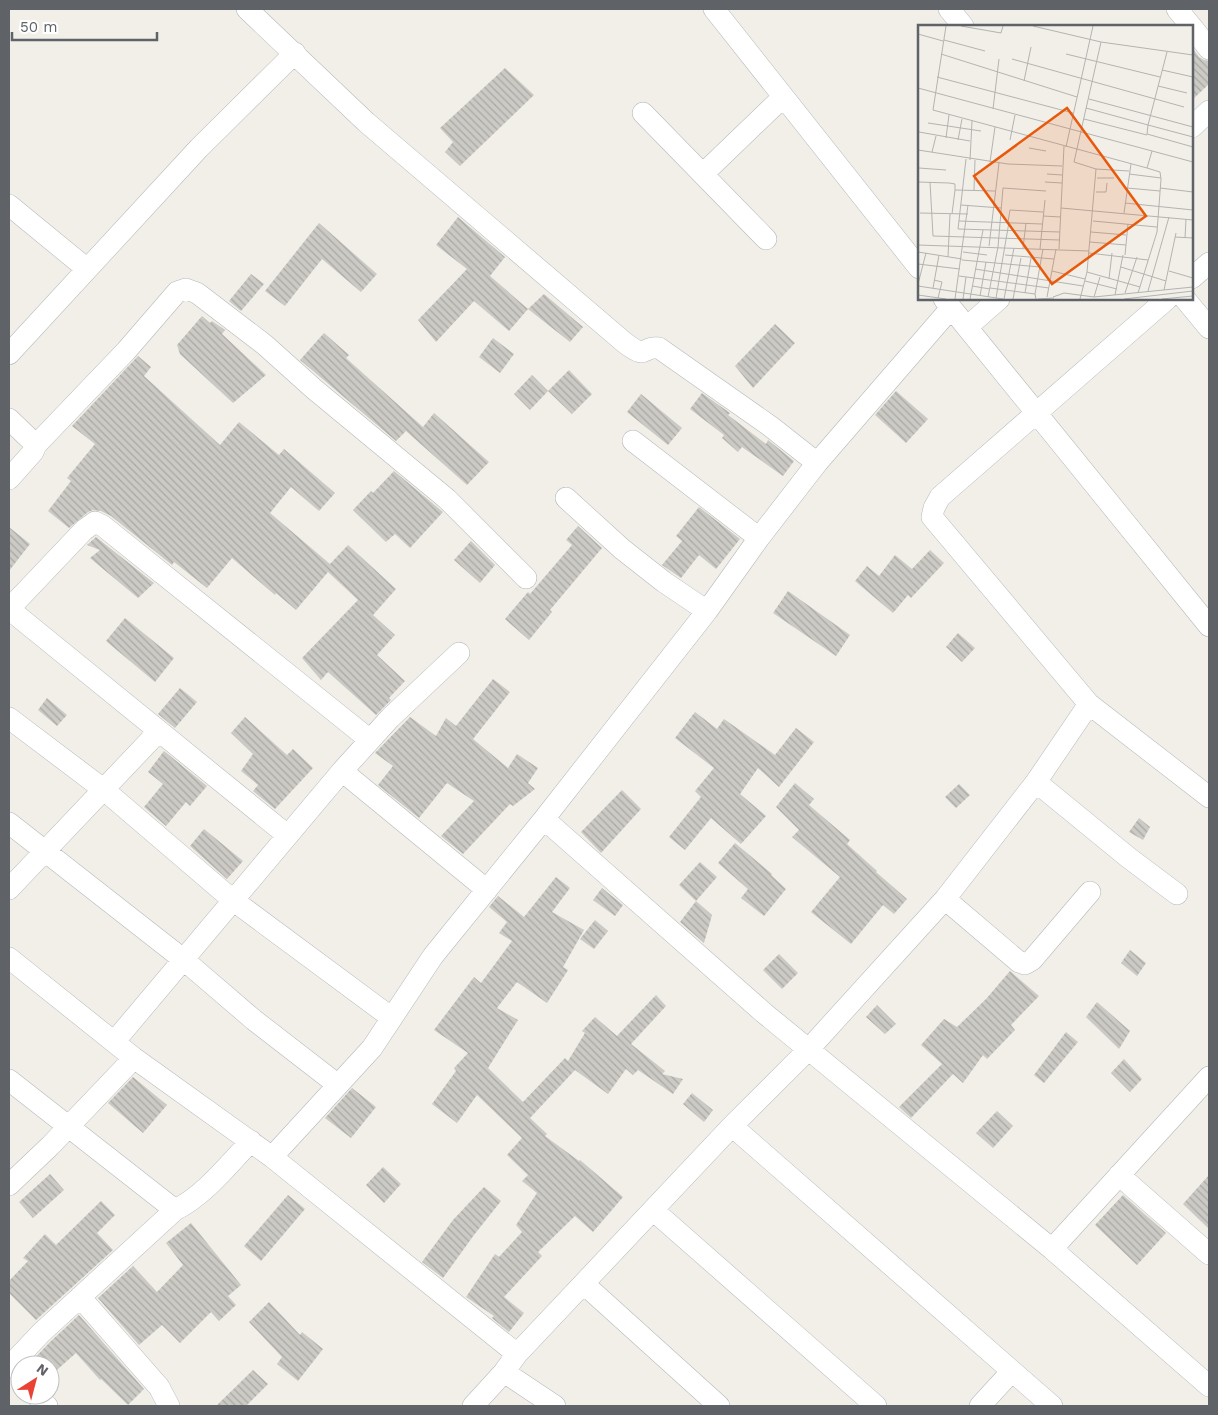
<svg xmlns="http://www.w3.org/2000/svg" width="1218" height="1415" viewBox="0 0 1218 1415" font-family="'Work Sans',sans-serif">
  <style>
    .building { fill: url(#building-back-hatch) }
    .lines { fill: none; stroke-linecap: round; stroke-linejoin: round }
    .minor-casing { stroke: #b5b8bc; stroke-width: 22 }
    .minor { stroke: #fff; stroke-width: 21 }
    .inset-road { fill: none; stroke: #b3b3b1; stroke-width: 1 }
    .view { fill: #e8590c; fill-opacity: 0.15; stroke: #e8590c; stroke-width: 2.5 }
    .inset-edge { fill: none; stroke: #5f6368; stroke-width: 2.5 }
  </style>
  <defs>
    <pattern id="building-back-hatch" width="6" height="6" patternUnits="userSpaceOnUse" patternTransform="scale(1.25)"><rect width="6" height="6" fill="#cccac5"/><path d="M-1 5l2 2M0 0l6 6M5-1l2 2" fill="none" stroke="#a9a8a4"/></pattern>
  </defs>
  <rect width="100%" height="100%" fill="#f1efe8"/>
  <path class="building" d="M1192 47 1199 57 1204 60 1209 61V84L1192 100Z
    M505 68 534 95 460 166 445 152 453 142 440 128Z
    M458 217 505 257 490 276 528 309 509 331 474 301 436 342 418 320 467 269 436 245Z
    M319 223 377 274 361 292 322 259 285 306 265 291Z
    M251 274 264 284 241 311 229 301Z
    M544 294 583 327 570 342 528 309Z
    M202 316 210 323 212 321 225 330 222 334 266 375 233 403 180 354 177 345Z
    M775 324 795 343 753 388 735 366Z
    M324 333 349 355 346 358 423 427 434 413 489 462 467 485 406 431 396 441 300 360Z
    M493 338 514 354 500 373 479 357Z
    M138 356 151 367 144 376 220 445 239 422 279 455 284 449 335 493 319 511 291 487 270 513 330 564 348 545 396 589 373 615 395 635 377 655 405 681 389 698 391 700 376 715 328 672 321 680 302 658 358 600 328 572 296 610 276 593 275 595 232 558 207 588 174 562 172 565 111 516 101 511 93 510 88 512 69 528 48 511 71 481 67 478 95 444 72 426Z
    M569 370 592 394 572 414 548 391Z
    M532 375 548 391 530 410 514 394Z
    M896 391 928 419 906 443 875 415Z
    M702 393 730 413 728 415 766 444 768 440 794 461 783 476 742 447 738 452 722 438 724 435 690 409Z
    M641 394 682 428 668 445 627 412Z
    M394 471 443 512 410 548 395 534 386 542 353 510 371 491 373 493Z
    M699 507 740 539 716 569 699 555 681 578 662 565 682 541 676 536Z
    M578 526 602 548 550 610 552 612 529 640 505 619 528 592 530 594 572 545 566 540Z
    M9 527 30 544 9 571Z
    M96 537 154 583 138 598 90 558 100 550 87 545Z
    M471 541 495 565 480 583 454 560Z
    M930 550 944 563 911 598 908 595 893 613 855 581 867 566 879 576 895 555 912 569Z
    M788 591 850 635 836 656 773 613Z
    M125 618 174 658 155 682 106 641Z
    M958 633 975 648 962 662 946 647Z
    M493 679 510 692 473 739 508 768 517 754 538 768 528 783 535 789 513 806 510 804 463 854 441 836 474 801 447 783 419 818 378 785 393 766 375 753 410 717 436 736 446 718 456 726Z
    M180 688 197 702 175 728 158 714Z
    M47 698 67 715 57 726 38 710Z
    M695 712 717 729 724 719 775 755 796 728 814 742 779 787 758 768 740 794 766 816 741 844 711 818 685 850 669 837 701 797 695 791 714 768 675 738Z
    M245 717 287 755 293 749 313 768 275 809 254 792 253 791 258 785 241 771 253 754 231 733Z
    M164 751 207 786 190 806 186 802 166 826 144 807 163 784 148 772Z
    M795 783 814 799 809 805 850 840 847 844 877 871 876 872 907 899 894 914 883 905 851 944 811 912 840 877 792 837 799 830 776 807Z
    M959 784 970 795 956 808 945 797Z
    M622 790 641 809 601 853 581 832Z
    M1139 818 1150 827 1143 840 1129 832Z
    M204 829 243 861 227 879 190 846Z
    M735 843 772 874 771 875 786 889 764 916 741 898 748 889 718 863Z
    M700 862 717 877 696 901 679 885Z
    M556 877 570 888 552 912 584 930 563 967 568 970 547 1003 517 982 497 1008 518 1020 488 1068 523 1102 565 1058 568 1061 585 1033 582 1031 595 1017 617 1036 656 995 666 1006 631 1044 665 1071 662 1074 683 1079 673 1094 638 1070 633 1075 626 1069 608 1094 575 1070 530 1118 547 1134 545 1136 579 1161 580 1160 623 1197 593 1232 575 1216 538 1252 542 1256 504 1297 524 1313 509 1332 492 1318 494 1316 466 1297 495 1254 499 1257 522 1232 516 1225 537 1193 522 1181 528 1175 507 1155 522 1138 477 1095 457 1123 432 1104 456 1071 454 1068 468 1053 434 1030 474 977 481 983 512 941 499 933 507 922 489 907 498 896 524 917Z
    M602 888 623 905 615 916 593 900Z
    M696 901 712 915 704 943 680 922Z
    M595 920 608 931 594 949 580 939Z
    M1130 950 1146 963 1137 976 1121 963Z
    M779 954 798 973 782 989 763 970Z
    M1010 971 1039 996 1011 1025 1015 1030 987 1059 983 1055 963 1083 953 1074 911 1118 899 1107 942 1064 921 1045 944 1019 957 1027 986 999Z
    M1097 1002 1130 1031 1119 1049 1086 1017Z
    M877 1005 896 1024 885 1034 866 1017Z
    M1066 1032 1078 1042 1044 1083 1034 1075Z
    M1124 1059 1142 1079 1130 1092 1111 1073Z
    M133 1077 167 1105 143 1133 108 1103Z
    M352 1088 376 1107 351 1138 325 1118Z
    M692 1093 713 1110 704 1122 683 1104Z
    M997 1111 1013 1126 993 1148 976 1133Z
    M383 1167 401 1184 384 1203 366 1185Z
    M50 1174 64 1190 33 1218 19 1202Z
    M1209 1175V1229L1183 1204Z
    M484 1187 501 1201 474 1235 443 1278 422 1262 453 1220Z
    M288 1195 305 1209 261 1261 244 1246Z
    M1123 1195 1166 1233 1137 1265 1095 1225Z
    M101 1201 115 1215 97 1233 113 1250 36 1320 9 1293V1281L28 1261 23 1258 45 1234 56 1245Z
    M191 1223 241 1285 228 1296 236 1305 219 1321 211 1312 180 1343 162 1325 139 1345 98 1298 133 1266 157 1292 183 1265 166 1243Z
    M269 1302 300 1335 302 1332 323 1349 298 1381 277 1364 282 1357 249 1322Z
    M79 1315 144 1389 128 1405 101 1379 100 1380 76 1353 50 1376V1365H28L50 1342Z
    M253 1370 268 1384 246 1406H216Z"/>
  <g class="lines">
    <defs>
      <path id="minor" d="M247 9 366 122 625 343C649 361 640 346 659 348L770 426 817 463
        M714 9 919 268
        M949 9 963 26
        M1177 9 1191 26
        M1192 27 1209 49
        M643 113 766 239
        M1192 127 1209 111
        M703 174 783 97
        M9 205 87 269
        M1192 278 1209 263
        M944 299 1209 626
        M1167 299 940 497 934 508 932 517 1089 704 1209 797
        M1185 299 1209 328
        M967 327 999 299
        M9 354 199 148 295 53
        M9 419 36 445
        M633 441 759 538
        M9 479 33 452 36 445 126 351 177 292 186 289 197 293 265 345 314 389 447 499 526 578
        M566 498 622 549 664 582 707 611
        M9 609 84 530 95 522 103 526 370 740
        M9 609 287 835
        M9 718 103 789 234 901 392 1018
        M342 771 487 890
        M1036 782 1129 858 1177 894
        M544 819 764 1013 1052 1249 1209 1386
        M9 823 184 960 254 1020 338 1085
        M9 889 159 731
        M945 899 1019 962 1025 964 1032 960 1090 892
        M9 958 134 1058 272 1157 517 1354
        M114 1042 342 771 390 718 459 653
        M9 1080 175 1210
        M732 1126 1052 1406
        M272 1157 372 1048 433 956 544 819 707 611 759 538 817 463 951 308
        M1119 1175 1209 1254
        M9 1185 50 1146 134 1058
        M653 1210 876 1406
        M1052 1249 1209 1077
        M584 1284 719 1406
        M80 1297 159 1387 169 1406
        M9 1367 41 1333 175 1210C205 1195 228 1165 251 1141
        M504 1372 555 1406
        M36 1395 47 1406
        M473 1406 504 1372 517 1354 732 1126 808 1050 945 899 1036 782 1089 704
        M980 1406 1012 1371"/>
    </defs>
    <use href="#minor" class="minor-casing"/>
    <use href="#minor" class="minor"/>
  </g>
  <g transform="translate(918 25)">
    <rect width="275" height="275" fill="#f1efe8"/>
    <path class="inset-road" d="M28 1 15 85 229 143 234 126M43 1 83 8 85 1M115 1 183 17 275 30M0 9 25 16M26 15 67 26M183 17 156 137 178 144 211 146M23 29 159 72M148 29 242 52M94 34 266 82M244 45 275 52M19 52 155 88M106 56 113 22M240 61 269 68M0 63 275 137M171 74 275 102M168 83 230 100 249 27M75 84 81 34M166 94 229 110M10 98 63 106M1 107 52 116M275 112 230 100 229 109 275 122M28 113 31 90M40 115 44 94M92 115 97 90M148 122 175 1M111 123 128 126M0 125 90 139 144 141M14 127 18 111M48 134 40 204 142 207M52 135 54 96M72 137 77 102M1 143 28 145M129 149 144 150M211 149 243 153M179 153H196M0 157 31 158 37 159V165L77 166M12 157 15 211 142 215M127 157 144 158M209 163 242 166M242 163 275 167M56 165 57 135M178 167H188L189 158M207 178 275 185M43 180 83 183M143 183 275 195M2 188 50 189M206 188 213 139M34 189 37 165M125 191 143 192M41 196 124 199M175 196 239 202M90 197 92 185 125 187M0 198V125M173 207 208 210M257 212 275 213M267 213 268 194M172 217 208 220M0 220 171 226M71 221 81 138M105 223 108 198M122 224 127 175M141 224 146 121M0 227 44 234M45 227 69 230M171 228 230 235M87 230 136 234M207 230 210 199M30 232 32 189M44 235 122 242M0 239 42 244M203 242 248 256M57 244 165 261M134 246 167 254M251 246 275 253M169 247 222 262M41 251 131 263M191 254 194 228M16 255 24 257 20 273M167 256 199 264M0 259 8 228M0 261 85 274M54 261 72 264M15 263 21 230M72 263 117 269 118 274M246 265 258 208M230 266 251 192M107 268 113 233M207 268 219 232M220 268 239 207 243 154 242 147 229 143M117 269 125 224M0 270 28 274M197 270 205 230M62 271 68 237M70 272 80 222 85 163 128 166M129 272 138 224M135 272 146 268 176 272 275 262M176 272 182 252M78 273 91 197M37 274 50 180M45 274 48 252M52 274 65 205M86 274 96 223M95 274 103 233M120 274 136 273M162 274 169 247 178 144M206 274 275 266M244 274 275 271"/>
    <path class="view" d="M149 83 228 191 134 259 56 151Z"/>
    <rect width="275" height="275" class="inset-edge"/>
  </g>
  <rect width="1218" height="1415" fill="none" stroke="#5f6368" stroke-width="20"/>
  <g transform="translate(35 1380) rotate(36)"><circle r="24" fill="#ffffff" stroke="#bfc1c3"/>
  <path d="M0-4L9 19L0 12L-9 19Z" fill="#ea4335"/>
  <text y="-8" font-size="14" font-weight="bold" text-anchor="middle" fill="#5f6368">N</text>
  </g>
  <path d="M12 32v8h145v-8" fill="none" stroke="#5f6368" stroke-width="2.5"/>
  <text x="20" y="32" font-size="15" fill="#5f6368" stroke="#ffffff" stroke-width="4" paint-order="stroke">50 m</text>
</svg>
